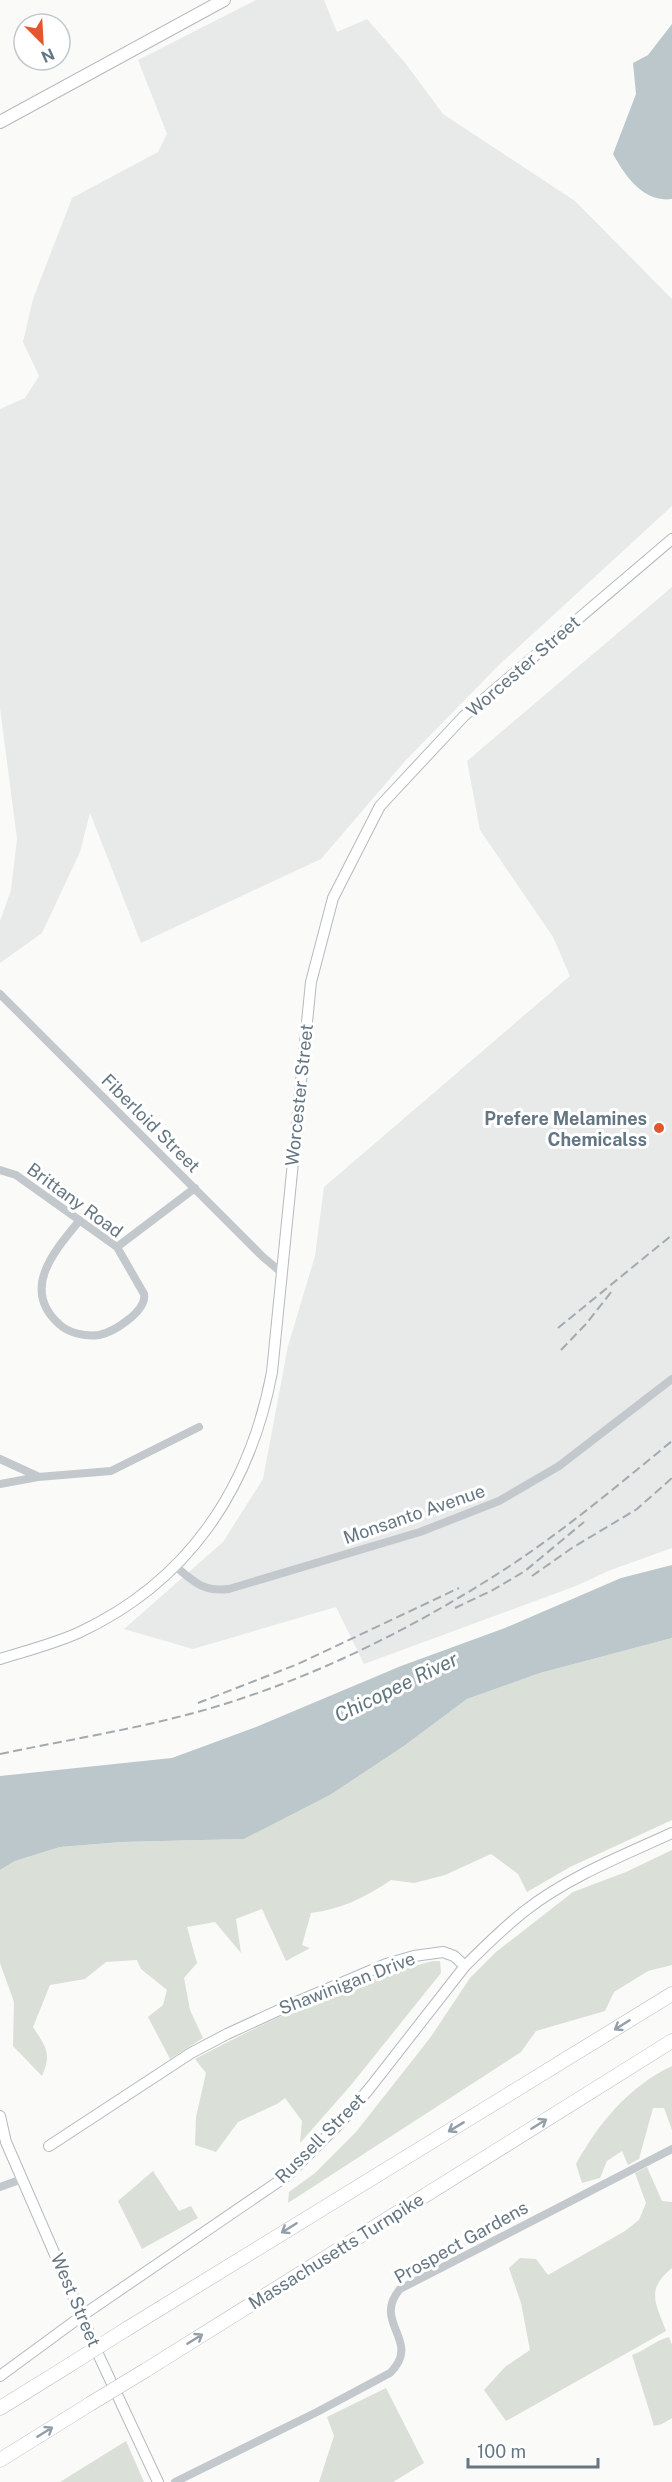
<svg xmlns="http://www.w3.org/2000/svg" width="672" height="2482" viewBox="0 0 672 2482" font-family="'Public Sans',sans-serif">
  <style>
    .built { fill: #e8e9e9 }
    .green { fill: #dadfd7 }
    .water { fill: #bbc7cb }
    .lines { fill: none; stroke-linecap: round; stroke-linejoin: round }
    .secondary-casing { stroke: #b3babf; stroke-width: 12 }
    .primary-casing { stroke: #b5babe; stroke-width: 14 }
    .motorway-casing { stroke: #b4b9bd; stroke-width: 15 }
    .minor { stroke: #c3c8cc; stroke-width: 8 }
    .secondary { stroke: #fff; stroke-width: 10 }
    .primary { stroke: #fff; stroke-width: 12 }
    .motorway { stroke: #fff; stroke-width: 14 }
    .rail { stroke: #a2aab0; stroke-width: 2; stroke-dasharray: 9 4.5; stroke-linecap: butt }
    .motorway-bridge-casing { stroke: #b4b9bd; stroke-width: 15; stroke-linecap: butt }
    .motorway-bridge { stroke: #fff; stroke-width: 14 }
    .oneway { stroke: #939fa8 }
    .poi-dot { fill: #e4572e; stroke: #fff; stroke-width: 2 }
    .labels { text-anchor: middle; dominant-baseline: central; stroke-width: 6; stroke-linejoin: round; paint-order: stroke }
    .street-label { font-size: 18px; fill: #657683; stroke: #fff }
    .poi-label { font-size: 18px; font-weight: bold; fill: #657683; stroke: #fff; text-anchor: end }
    .water-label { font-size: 20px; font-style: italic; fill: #60757c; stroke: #fff }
  </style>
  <rect width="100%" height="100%" fill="#fafaf8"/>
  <path class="built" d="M256 0H324L337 32 367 19 406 64 443 114 575 201 672 299V506L500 664 406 760 321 859 141 943 90 813 80 852 42 933 0 963V921L11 890 17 839 0 708V409L25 398 39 376 23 342 33 299 72 198 158 152 167 134 138 60Z
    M672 587V1548L608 1571 576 1586 364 1664 336 1607 193 1649 124 1629 223 1542 263 1479 288 1346 315 1256 324 1187 570 976 553 937 480 830 467 761Z"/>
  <path class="green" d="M672 1638V1820L570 1867 527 1892 518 1874 491 1854 445 1875 414 1883 391 1880C366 1897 342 1909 311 1913L302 1945 310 1948 286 1961 262 1909 236 1919 241 1953 215 1922 187 1927 197 1963 184 1978 190 2010 203 2038 170 2059 148 2017 163 2005 167 1990 141 1969 137 1960 106 1962 85 1979 50 1985 33 2027C46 2047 52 2053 42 2076L13 2046 14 2002 0 1963V1870L15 1861 60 1847 122 1842 244 1839 330 1795 404 1746 467 1699 540 1673Z
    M672 1850V1965L648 1971 614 1992 605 2011 536 2031 521 2052 288 2203 289 2192 315 2173 356 2132 430 2038 470 1978 496 1952 573 1892 626 1872Z
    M433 1961H440L441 1973 351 2085 300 2143 302 2121 285 2098 277 2104 238 2122 216 2152 195 2145 196 2117 206 2073 195 2059C271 2019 349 1982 433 1961Z
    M672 2066V2130L664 2108H653L639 2159 628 2165 622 2151 607 2161 600 2178 582 2183 576 2164C599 2123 628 2087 672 2066Z
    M647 2167 662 2201 672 2202V2268C645 2290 656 2303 666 2331L506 2421 484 2390 505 2367 530 2350 521 2303 509 2268 520 2258 536 2259 548 2275 625 2231 639 2220 646 2203 635 2173Z
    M153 2171 179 2211 191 2206 198 2218 142 2249 118 2201Z
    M669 2337 672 2345V2418L662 2424 654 2426 632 2355C646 2350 654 2341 669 2337Z
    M386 2388 424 2463 393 2482H319L334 2436 327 2417Z
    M126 2441 144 2482H60Z"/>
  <path class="water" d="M672 24V199C644 203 625 176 613 154L636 94 633 63 648 55Z
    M672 1565V1638L540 1673 467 1699 404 1746 330 1795 244 1839 122 1842 60 1847 15 1861 0 1870V1776L172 1758 256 1727 401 1666 505 1628 621 1578Z"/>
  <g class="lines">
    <defs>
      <path id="secondary" d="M0 1659C26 1651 53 1644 78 1633 188 1582 250 1489 272 1372L311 982 333 898 380 806 464 716 672 539
        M0 2116 6 2142 99 2356 158 2482
        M49 2146 191 2053 227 2034 301 2000 386 1964 414 1956 443 1952 454 1956 465 1966C485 1946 504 1927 526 1910 570 1876 622 1856 672 1833
        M0 2376 83 2315 288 2175 341 2122 369 2089 465 1966"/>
      <path id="primary" d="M0 122 224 0"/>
      <path id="motorway" d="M125 2330 672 1994
        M146 2370 672 2041
        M0 2408 71 2364
        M0 2460 90 2404"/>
    </defs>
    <use href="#secondary" class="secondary-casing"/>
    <use href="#primary" class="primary-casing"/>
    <use href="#motorway" class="motorway-casing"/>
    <path class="minor" d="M0 994 263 1257 281 1272
      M0 1170 16 1175 117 1247 144 1294C147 1311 114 1332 99 1335 86 1337 68 1333 59 1324 20 1289 55 1250 80 1220
      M117 1247 195 1188
      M0 1459 37 1476
      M0 1484 38 1477 111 1471 199 1427
      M175 1566C194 1582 203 1592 229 1589L420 1532 499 1501 559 1466 672 1379
      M0 2187 22 2179
      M175 2482 317 2412 390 2373C423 2341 371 2323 400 2289L672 2149"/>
    <use href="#secondary" class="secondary"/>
    <use href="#primary" class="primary"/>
    <use href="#motorway" class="motorway"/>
    <path class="rail" d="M558 1328 672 1235
      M561 1350 586 1324 612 1291
      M532 1576 572 1548 637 1509 672 1478
      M455 1608 493 1590 525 1571 584 1522
      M198 1703 298 1664 459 1588
      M0 1754C81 1737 164 1725 243 1698 333 1668 419 1624 499 1573 560 1534 616 1487 672 1441"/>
    <defs>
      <path id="motorway-bridge" d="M71 2364 125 2330
        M90 2404 146 2370"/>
    </defs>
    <use href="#motorway-bridge" class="motorway-bridge-casing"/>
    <use href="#motorway-bridge" class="motorway-bridge"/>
  </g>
  <defs><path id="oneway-shaft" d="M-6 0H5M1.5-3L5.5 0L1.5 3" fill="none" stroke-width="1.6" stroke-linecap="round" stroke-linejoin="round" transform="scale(1.5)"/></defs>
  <g class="oneway">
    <use href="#oneway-shaft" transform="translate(622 2025) rotate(148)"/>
    <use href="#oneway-shaft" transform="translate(539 2124) rotate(-32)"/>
    <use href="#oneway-shaft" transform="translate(456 2127) rotate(149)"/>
    <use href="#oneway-shaft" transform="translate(289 2228) rotate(148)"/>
    <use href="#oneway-shaft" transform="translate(195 2339) rotate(-32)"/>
    <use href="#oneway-shaft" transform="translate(45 2432) rotate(-32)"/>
  </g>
  <circle class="poi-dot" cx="659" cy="1128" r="6"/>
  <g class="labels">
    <g class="street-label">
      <text transform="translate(523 666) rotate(-41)">Worcester Street</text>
      <text transform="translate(299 1095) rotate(-84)">Worcester Street</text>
      <text transform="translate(151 1123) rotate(45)">Fiberloid Street</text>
      <text transform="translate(75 1200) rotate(36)">Brittany Road</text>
      <text transform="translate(414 1514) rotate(-19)">Monsanto Avenue</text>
      <text transform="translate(347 1983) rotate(-21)">Shawinigan Drive</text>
      <text transform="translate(320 2138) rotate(-45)">Russell Street</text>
      <text transform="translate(461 2242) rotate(-29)">Prospect Gardens</text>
      <text transform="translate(336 2251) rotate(-32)">Massachusetts Turnpike</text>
      <text transform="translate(76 2300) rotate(67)">West Street</text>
    </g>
    <g class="poi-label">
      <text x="647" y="1118">Prefere Melamines<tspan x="647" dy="21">Chemicalss</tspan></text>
    </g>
    <g class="water-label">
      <text transform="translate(396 1687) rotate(-26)">Chicopee River</text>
    </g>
  </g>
  <g transform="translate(42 42) rotate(156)"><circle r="28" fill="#ffffff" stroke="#c1c8cd" stroke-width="1.5"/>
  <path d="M0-4.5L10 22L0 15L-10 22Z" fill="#e4572e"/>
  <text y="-9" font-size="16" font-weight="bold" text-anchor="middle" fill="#657683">N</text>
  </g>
  <path d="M468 2458v9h130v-9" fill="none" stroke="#657683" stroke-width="3"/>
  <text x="477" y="2458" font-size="18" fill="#657683" stroke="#ffffff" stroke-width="4.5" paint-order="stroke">100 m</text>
</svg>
